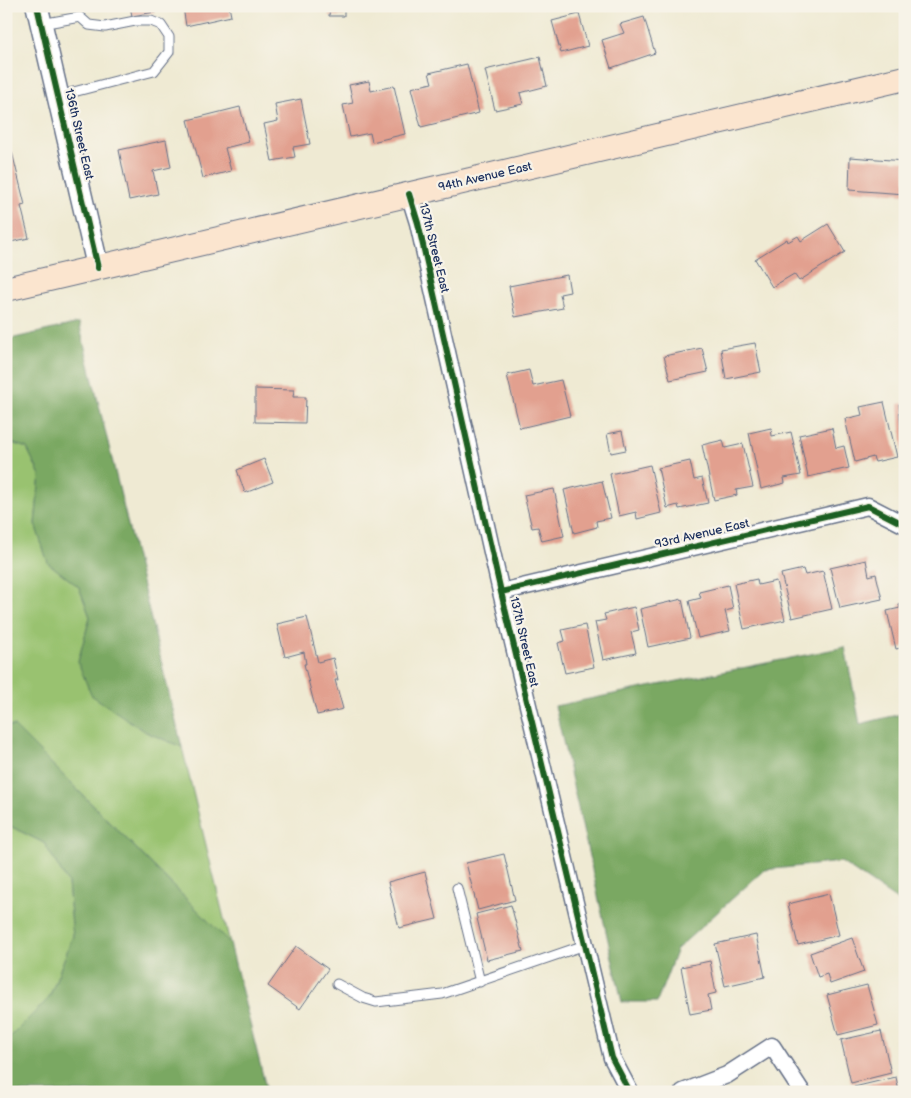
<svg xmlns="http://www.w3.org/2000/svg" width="911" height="1098" viewBox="0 0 911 1098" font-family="'Balsamiq Sans',sans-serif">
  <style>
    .green { fill: #99c26f; stroke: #5a7866 }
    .forest { fill: #7aa862; stroke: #4a6c60 }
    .building { fill: #e2a08f }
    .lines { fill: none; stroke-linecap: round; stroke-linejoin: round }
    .service-casing { stroke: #657087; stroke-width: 11 }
    .minor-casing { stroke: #657087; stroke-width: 19 }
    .tertiary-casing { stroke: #657087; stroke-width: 24 }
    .secondary-casing { stroke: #657087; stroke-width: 26 }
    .service { stroke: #fff; stroke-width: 9 }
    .minor { stroke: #fff; stroke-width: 16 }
    .tertiary { stroke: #fff; stroke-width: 21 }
    .secondary { stroke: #fbe5cf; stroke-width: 24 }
    .cycleway-casing { stroke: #f7f3e8; stroke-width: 9 }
    .cycleway { stroke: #1b5e20; stroke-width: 6 }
    .labels { text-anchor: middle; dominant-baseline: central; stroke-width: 4.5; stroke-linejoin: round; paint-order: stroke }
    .street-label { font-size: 12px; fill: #1b2f5e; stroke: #f7f3e8 }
  </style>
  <rect width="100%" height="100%" fill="#f7f3e8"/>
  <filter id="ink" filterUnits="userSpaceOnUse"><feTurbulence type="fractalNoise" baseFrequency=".02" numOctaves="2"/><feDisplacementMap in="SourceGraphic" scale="10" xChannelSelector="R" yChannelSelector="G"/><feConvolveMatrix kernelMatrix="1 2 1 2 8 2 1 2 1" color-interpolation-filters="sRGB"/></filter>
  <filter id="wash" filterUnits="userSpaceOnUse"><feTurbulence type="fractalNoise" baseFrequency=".0096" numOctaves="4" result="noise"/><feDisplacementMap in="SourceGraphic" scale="20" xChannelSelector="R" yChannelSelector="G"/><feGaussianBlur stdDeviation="1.12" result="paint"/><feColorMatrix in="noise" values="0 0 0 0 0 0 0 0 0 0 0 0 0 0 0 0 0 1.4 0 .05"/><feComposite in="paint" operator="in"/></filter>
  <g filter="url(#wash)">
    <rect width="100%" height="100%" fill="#efead3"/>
    <path class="green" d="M6 441 27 448 40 475 35 524 48 562 79 587 90 617 78 662 146 732 182 747 230 943 14 726H6Z
      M6 824 44 843 68 883 73 936 49 998 6 1041Z"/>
    <path class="forest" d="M79 323 182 747 146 732 91 695 78 662 90 617 79 587 48 563 35 524 40 475 27 448 6 441V340Z
      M845 647 860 724 905 713V910L903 904 841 862 764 870 677 949 657 1002H622L555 706Z
      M6 726H14L230 943 267 1092H6V1041L49 998 73 936 68 883 44 843 6 824Z"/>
    <g id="blocks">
      <path class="building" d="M130 6H154L155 12 132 16Z
        M229 6 231 16 186 26 183 7Z
        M330 6H344V16H329Z
        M579 14 588 46 561 53 552 21Z
        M644 17 655 53 611 68 602 40 624 33 620 24Z
        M540 57 547 86 520 93 523 104 495 110 485 70Z
        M467 64 479 113 421 127 411 88 432 83 429 73Z
        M369 81 371 91 394 86 405 134 372 142 370 133 350 137 343 105 353 103 349 85Z
        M301 99 310 144 293 147 295 157 272 161 264 124 278 121 275 104Z
        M240 107 249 142 225 148 231 171 203 178 188 120Z
        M166 140 171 167 153 171 158 194 129 200 119 150Z
        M12 152 25 205 21 206 29 238 6 243V154Z
        M850 157 905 161V194L849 190Z
        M828 224 845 252 799 281 794 274 772 287 755 259 787 239 788 242 798 236 801 241Z
        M567 275 570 292 560 294 563 308 515 317 509 286Z
        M755 343 761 372 726 379 721 349Z
        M702 348 708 372 670 380 664 356Z
        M529 370 533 386 561 380 570 416 520 428 507 375Z
        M255 389 294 390 293 397H306L305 423 255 422Z
        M884 402 897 457 875 462 873 457 855 462 845 419 862 415 860 407Z
        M905 403V456H903L899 404Z
        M771 428 772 436 791 432 801 475 784 478 785 483 761 489 749 433Z
        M832 428 836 448 844 446 849 468 808 477 799 435Z
        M622 431 626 450 611 453 607 434Z
        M723 440 725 448 743 444 753 487 736 490 737 495 714 500 702 445Z
        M264 459 273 482 245 493 237 470Z
        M690 461 694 480 702 478 708 503 679 509 678 505 667 508 658 468Z
        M650 465 661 513 637 519 636 512 619 516 610 474Z
        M602 481 611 518 596 521 597 527 574 533 564 490Z
        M554 489 564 536 542 541 538 527 532 528 524 495Z
        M866 560 869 576 876 574 882 599 840 608 830 568Z
        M803 569 805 575 823 571 832 609 792 618 781 574Z
        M757 579 758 585 776 581 785 620 744 629 734 584Z
        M728 585 733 609 725 611 730 631 698 638 689 601 701 598 699 592Z
        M682 599 690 638 648 647 640 609Z
        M905 602V647L896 649 887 611 900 608 899 604Z
        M634 607 639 630 631 632 636 653 603 660 595 622 606 620 604 614Z
        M307 617 318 662 333 658 338 680H335L343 709 317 715 304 664H306L304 652 285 657 277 624Z
        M585 625 594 667 565 673 558 643 565 641 562 630Z
        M504 854 515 900 478 910 466 863Z
        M425 872 437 919 399 928 388 882Z
        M829 894 839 935 798 945 788 904Z
        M511 905 523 951 487 960 476 914Z
        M756 935 765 977 725 986 715 944Z
        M852 938 864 972 830 984 827 974 818 977 810 953Z
        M296 946 328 969 300 1009 268 986Z
        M710 961 716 993 708 995 711 1010 690 1014 681 967Z
        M867 985 878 1025 838 1035 827 995Z
        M881 1031 891 1073 851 1083 841 1040Z
        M896 1077 899 1092H855L854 1087Z"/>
    </g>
  </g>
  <g filter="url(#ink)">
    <use href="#blocks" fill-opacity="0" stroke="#657087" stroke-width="1"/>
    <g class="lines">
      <defs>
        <path id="service" d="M41 24 80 17 89 25 105 27 135 21H151L161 25 169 37V52L154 71 58 96
          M457 888 480 982
          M337 984 363 998 376 1002 442 994 585 945"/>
        <path id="minor" d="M409 194 418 223 501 592 612 1058 630 1092
          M501 592 868 506 905 525
          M683 1092 727 1075 772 1046 802 1092"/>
        <path id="tertiary" d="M37 6 98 268"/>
        <path id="secondary" d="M6 289 905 78"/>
      </defs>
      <use href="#service" class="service-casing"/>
      <use href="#minor" class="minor-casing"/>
      <use href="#tertiary" class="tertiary-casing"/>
      <use href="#secondary" class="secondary-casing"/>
      <use href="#service" class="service"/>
      <use href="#minor" class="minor"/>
      <use href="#tertiary" class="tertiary"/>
      <use href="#secondary" class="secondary"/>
      <defs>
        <path id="cycleway" d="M37 6 98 268
          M409 194 418 223 501 592 612 1058 630 1092
          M501 592 868 506 905 525"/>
      </defs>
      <use href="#cycleway" class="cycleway-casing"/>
      <use href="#cycleway" class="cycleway"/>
    </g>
  </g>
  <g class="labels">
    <g class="street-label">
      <text transform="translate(79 134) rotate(77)">136th Street East</text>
      <text transform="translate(485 177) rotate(-13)">94th Avenue East</text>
      <text transform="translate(434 248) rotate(76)">137th Street East</text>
      <text transform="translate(702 534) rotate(-13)">93rd Avenue East</text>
      <text transform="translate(524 642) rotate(77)">137th Street East</text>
    </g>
  </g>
  <rect width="911" height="1098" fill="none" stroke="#f7f3e8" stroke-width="25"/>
</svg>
